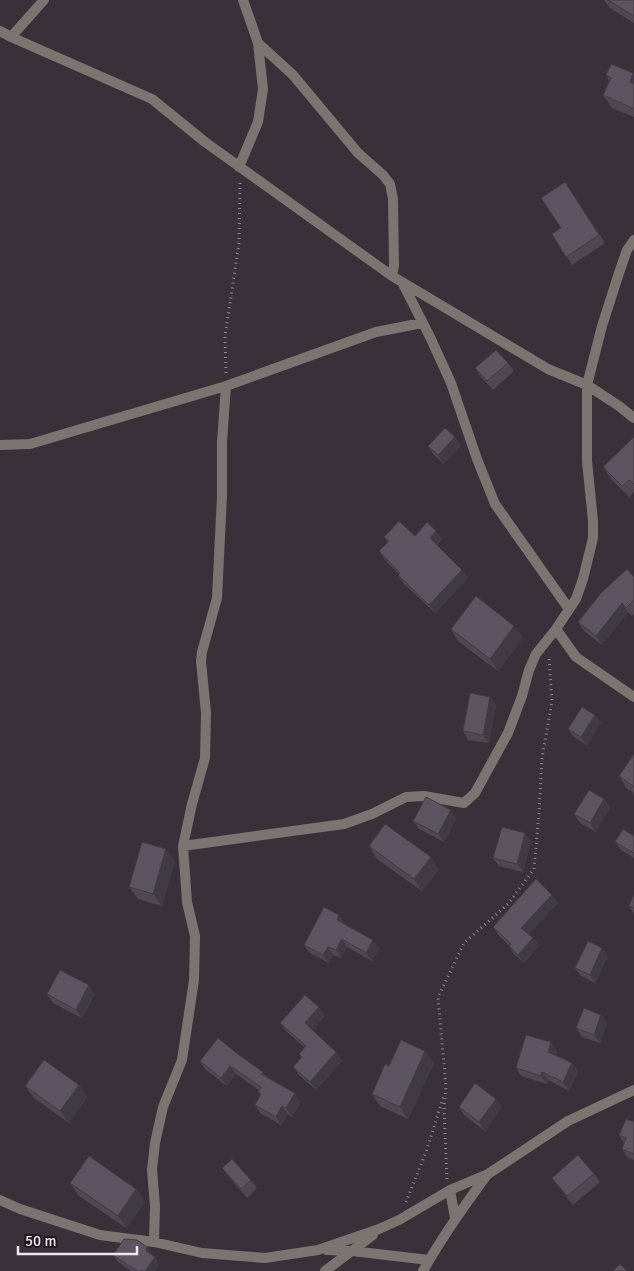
<svg xmlns="http://www.w3.org/2000/svg" width="634" height="1271" viewBox="0 0 634 1271" font-family="Signika,sans-serif">
  <style>
    .lines { fill: none; stroke-linecap: round; stroke-linejoin: round }
    .path { stroke: #918991; stroke-width: 3; stroke-dasharray: 1 4; stroke-linecap: butt }
    .minor { stroke: #7b7470; stroke-width: 10 }
    .wall { fill: #4f4853 }
    .shaded-wall { fill: #403b43 }
    .building { fill: #5c5460; stroke: #403b43 }
  </style>
  <rect width="100%" height="100%" fill="#3a3039"/>
  <g class="lines">
    <path class="path" d="M226 373 225 336 239 243 240 181
      M447 1179 444 1110 446 1087 438 997 464 943 508 904 534 869 539 813 542 758 552 701 549 657
      M406 1202 426 1152 444 1095"/>
    <path class="minor" d="M243 0 258 43 293 75 358 153 383 175 390 184 393 199 394 266 392 276
      M0 31 11 37 152 99 205 142 392 276 548 369 587 385 619 406 634 418
      M11 37 44 0
      M239 167 258 122 263 89 258 43
      M402 282 431 339 451 383 477 459 495 504 569 609
      M0 445 30 444 226 386 376 332 422 323
      M556 629 576 657 634 697
      M183 846 344 824 372 814 406 797 424 796 464 803 475 793 508 733 522 696 529 670 536 654 556 629 576 599 583 579 593 538V521L587 461V385L602 326 619 273 627 250 634 240
      M450 1190 455 1218
      M0 1200 20 1209 100 1235 154 1242 202 1253 265 1258 318 1250 379 1229 399 1220 450 1190 488 1174 568 1121 634 1090
      M154 1242 155 1206 152 1170 155 1143 163 1107 182 1060 194 980 195 936 187 902 183 846 192 804 205 758 206 713 201 661 202 652 217 598 222 496V442L226 386
      M327 1250 352 1251 429 1260
      M325 1271 373 1235
      M423 1271C442 1237 464 1206 487 1175"/>
  </g>
  <path class="wall" d="M604 0H634V23L610 8Z
    M633 73 634 75V117L612 108 603 95 609 81 606 75Z
    M565 182 605 243 572 265 552 234 561 228Z
    M508 363 514 371 493 390 481 377 475 368Z
    M634 437V492L629 497 610 478 603 467Z
    M461 445 444 464 434 455 428 446Z
    M415 536 442 539 437 545 468 578 435 613 404 584 398 575 399 574 385 560 379 551 388 542 384 537Z
    M634 577V614L632 616 628 612 602 645 584 631 578 622Z
    M514 626 523 638 498 671 459 642 451 629Z
    M496 705 489 743 468 740 463 731Z
    M595 715 601 723 587 745 574 737 568 729Z
    M634 754V795L631 791 627 789 619 776Z
    M610 807 596 832 580 823 574 814Z
    M456 819 444 842 419 829 413 821Z
    M525 833 531 842 523 872 499 866 493 858Z
    M634 836V858L621 850 615 842Z
    M369 846 439 869 422 891 377 859Z
    M175 861 162 906 138 899 129 887Z
    M634 894V914L629 906Z
    M552 895 558 903 529 934 533 938 539 946 524 963 514 954 509 946V945L499 936 493 927Z
    M345 923 344 924 379 948 372 961 347 947 341 958 333 955 329 963 310 953 304 945Z
    M602 948 608 956 595 983 581 976 575 968Z
    M47 994H95L82 1018 53 1003Z
    M319 1007 325 1016 312 1030 336 1052 342 1061 316 1090 299 1075 293 1067 301 1058 299 1054 305 1048 286 1031 280 1023Z
    M601 1015 607 1023 600 1043 582 1037 576 1028Z
    M425 1051 434 1063 408 1119 380 1106 372 1094 389 1066Z
    M557 1051 556 1055 578 1072 569 1091 548 1080 547 1084 521 1076 516 1068Z
    M239 1055 266 1076 301 1102 292 1117 288 1114 281 1125 260 1113 255 1105 260 1095 258 1092 259 1090 236 1074 227 1086 206 1070 200 1061Z
    M79 1085 87 1097 69 1123 34 1098 25 1086Z
    M459 1107H502L485 1131 464 1115Z
    M634 1122V1160L628 1158 622 1149 624 1143 619 1135Z
    M222 1168 251 1180 257 1188 247 1198 228 1176Z
    M594 1174 600 1182 573 1205 558 1186 552 1178Z
    M70 1183 136 1189 145 1202 126 1228 79 1196Z
    M152 1254V1255L155 1257 159 1264 154 1271H131L118 1262 113 1255Z"/>
  <path class="shaded-wall" d="M633 73 634 75V88L630 82Z
    M455 437 461 445 444 464 438 455Z
    M436 531 442 539 435 546 430 538Z
    M462 570 468 578 435 613 429 605Z
    M622 603 628 612 602 645 596 636Z
    M514 626 523 638 498 671 490 659Z
    M490 697 496 705 489 743 483 735Z
    M595 715 601 723 587 745 581 737Z
    M604 799 610 807 596 832 590 823Z
    M451 810 456 819 444 842 438 834Z
    M525 833 531 842 523 872 517 864Z
    M166 849 175 861 162 906 153 894Z
    M431 857 439 869 422 891 414 879Z
    M552 895 558 903 527 936 521 928Z
    M339 915 345 923 342 928 337 920Z
    M533 938 539 946 524 963 518 955Z
    M342 939 347 947 341 958 336 950Z
    M373 940 379 948 372 961 366 953Z
    M328 947 333 955 329 963 323 955Z
    M602 948 608 956 595 983 590 975Z
    M89 985 95 994 82 1018 76 1010Z
    M319 1007 325 1016 311 1032 305 1023Z
    M601 1015 607 1023 600 1043 594 1035Z
    M551 1042 557 1051 554 1060 548 1052Z
    M425 1051 434 1063 408 1119 400 1107Z
    M336 1052 342 1061 316 1090 310 1082Z
    M572 1063 578 1072 569 1091 563 1082Z
    M230 1066 236 1074 227 1086 221 1078Z
    M542 1072 548 1080 547 1084 541 1076Z
    M79 1085 87 1097 69 1123 60 1111Z
    M295 1093 301 1102 292 1117 286 1108Z
    M496 1099 502 1107 485 1131 479 1122Z
    M282 1106 288 1114 281 1125 276 1117Z
    M136 1189 145 1202 126 1228 118 1216Z
    M147 1247 152 1254 151 1258 146 1251Z
    M155 1257 159 1264 154 1271H145Z"/>
  <path class="building" d="M608 0H634V16Z
    M611 64 633 73 630 82 634 84V109L603 95 611 78 606 75Z
    M565 182 599 235 566 257 552 234 561 228 541 198Z
    M496 350 508 363 487 381 475 368Z
    M445 428 455 437 438 455 428 446Z
    M634 437V484L629 480 622 486 603 467Z
    M399 521 415 536 427 522 436 531 430 538 462 570 429 605 398 575 400 573 379 551 389 541 384 537Z
    M627 569 634 577V600L626 608 622 603 596 636 578 622 601 593Z
    M476 596 514 626 490 659 451 629Z
    M470 693 490 697 483 735 463 731Z
    M582 707 595 715 581 737 568 729Z
    M634 754V793L630 790 633 786 619 776Z
    M589 790 604 799 590 823 574 814Z
    M426 797 451 810 438 834 413 821Z
    M385 824 431 857 414 879 369 846Z
    M502 827 525 833 517 864 493 858Z
    M623 829 634 836V853L615 842Z
    M142 842 166 849 153 894 129 887Z
    M536 879 552 895 521 928 533 938 518 955 509 946 511 944 493 927Z
    M634 894V908L629 906Z
    M324 907 339 915 337 920 373 940 366 953 342 939 336 950 328 947 323 955 304 945Z
    M588 941 602 948 590 975 575 968Z
    M60 970 89 985 76 1010 47 994Z
    M305 995 319 1007 305 1023 336 1052 310 1082 293 1067 302 1057 299 1054 306 1046 280 1023Z
    M584 1008 601 1015 594 1035 576 1028Z
    M526 1035 551 1042 548 1052 572 1063 563 1082 542 1072 541 1076 516 1068Z
    M218 1038 239 1055 263 1072 261 1074 295 1093 286 1108 282 1106 276 1117 255 1105 261 1094 258 1092 261 1087 230 1066 221 1078 200 1061Z
    M401 1040 425 1051 400 1107 372 1094 385 1064 389 1066Z
    M44 1060 79 1085 60 1111 25 1086Z
    M475 1083 496 1099 479 1122 459 1107Z
    M626 1119 634 1122V1154L622 1149 626 1138 619 1135Z
    M578 1155 594 1174 567 1196 552 1178Z
    M89 1156 136 1189 118 1216 70 1183Z
    M232 1159 251 1180 241 1189 222 1168Z
    M124 1239 137 1240 147 1247 146 1251 155 1257 145 1271H137L113 1255Z
    M620 1264 627 1271H613Z"/>
  <path d="M18 1246v8h119v-8" fill="none" stroke="#eee7ee" stroke-width="2.5"/>
  <text x="25" y="1246" font-size="15" fill="#eee7ee" stroke="#1e191e" stroke-width="4" paint-order="stroke">50 m</text>
</svg>
